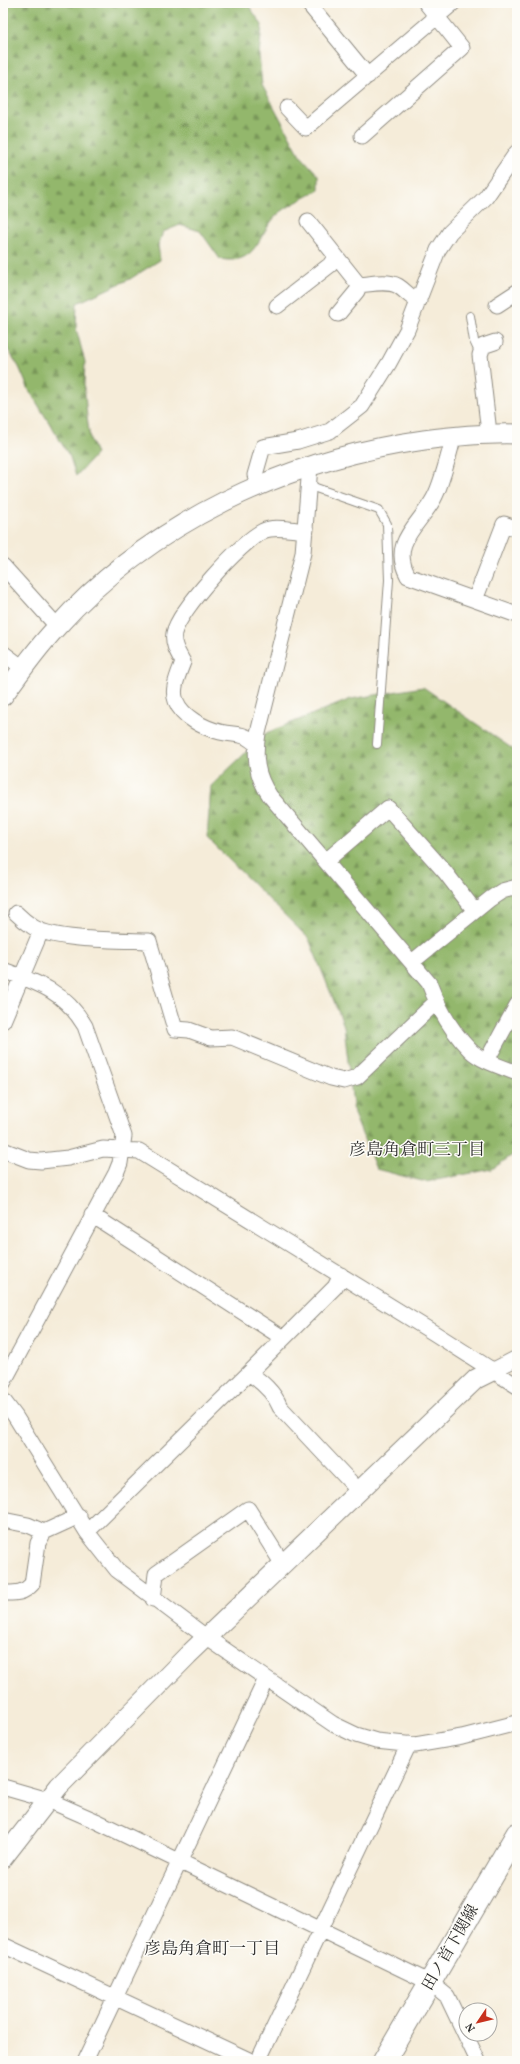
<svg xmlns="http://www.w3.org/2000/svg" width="520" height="2064" viewBox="0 0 520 2064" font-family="Vollkorn,'Noto Serif JP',serif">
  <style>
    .forest { fill: url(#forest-firs); stroke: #5f714c }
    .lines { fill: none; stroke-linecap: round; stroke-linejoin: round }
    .service-casing { stroke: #908c82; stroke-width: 10 }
    .minor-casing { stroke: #908c82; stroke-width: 17 }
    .tertiary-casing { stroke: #908c82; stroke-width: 21 }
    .secondary-casing { stroke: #908c82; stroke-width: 24 }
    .service { stroke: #fff; stroke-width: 8 }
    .minor { stroke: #fff; stroke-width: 15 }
    .tertiary { stroke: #fff; stroke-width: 19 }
    .secondary { stroke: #fff; stroke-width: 22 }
    .labels { text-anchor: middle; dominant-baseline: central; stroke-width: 3; stroke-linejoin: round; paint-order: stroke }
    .street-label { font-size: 16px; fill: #2b2b2b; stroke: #fdfcf7 }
    .neighbourhood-label { font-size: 17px; fill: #2b2b2b; stroke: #fdfcf7 }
  </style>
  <defs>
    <pattern id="forest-firs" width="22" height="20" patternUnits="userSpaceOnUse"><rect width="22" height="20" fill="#93b76c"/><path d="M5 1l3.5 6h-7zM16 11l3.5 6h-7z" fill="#789559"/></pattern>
  </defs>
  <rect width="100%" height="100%" fill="#fdfcf7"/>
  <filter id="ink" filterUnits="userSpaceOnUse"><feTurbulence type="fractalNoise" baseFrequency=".025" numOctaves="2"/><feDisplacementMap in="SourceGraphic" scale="8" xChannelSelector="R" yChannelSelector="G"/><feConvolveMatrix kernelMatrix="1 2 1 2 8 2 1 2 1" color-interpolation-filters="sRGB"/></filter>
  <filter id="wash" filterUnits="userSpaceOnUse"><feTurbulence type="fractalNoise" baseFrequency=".012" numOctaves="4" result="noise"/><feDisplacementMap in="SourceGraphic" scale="16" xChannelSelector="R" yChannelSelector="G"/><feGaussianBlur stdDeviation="0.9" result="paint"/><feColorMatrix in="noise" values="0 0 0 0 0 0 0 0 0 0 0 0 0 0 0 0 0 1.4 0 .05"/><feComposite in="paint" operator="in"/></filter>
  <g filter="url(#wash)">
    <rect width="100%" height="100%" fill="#f5ecd9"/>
    <path class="forest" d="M3 3H247L262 25 259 55 262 85 300 155 319 176V190C307 197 286 206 276 216 257 236 257 266 220 259L200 231 180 225 163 232 158 245 160 260 130 279 77 303 76 328 85 362 84 384 87 417 90 439 96 454 76 476 70 457 29 390 19 367 3 342Z
      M423 687 517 752V1152L492 1169 426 1182 376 1169 354 1114 344 1026 309 939 207 838 211 786 266 733 351 699Z"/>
  </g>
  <g filter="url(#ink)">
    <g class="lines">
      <defs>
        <path id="service" d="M470 316 474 341 480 354
          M309 483 316 488 379 510 387 524 389 580 377 744"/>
        <path id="minor" d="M308 3 368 76
          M287 108 306 128 453 3
          M362 136 462 48 426 3
          M308 221 359 285C371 284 387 280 398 286 406 291 410 298 419 301
          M497 305 517 292
          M277 306 330 265 336 256
          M338 314 357 291 359 285
          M488 424 480 355 483 346 495 342
          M454 436C449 453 442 484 434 498 420 525 389 542 408 576L517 615
          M310 466 303 553 258 733C254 757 256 776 270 796L429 983C438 1007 452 1032 470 1050 481 1061 502 1067 517 1073
          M255 475 263 447 298 441 330 431 362 406 389 363 407 330 438 250 450 232 486 197 517 152
          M3 566 57 626
          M475 600 504 524 517 529
          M3 653 23 668
          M256 744C241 731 237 736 220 732 204 728 182 717 176 701 171 689 179 673 183 662 178 653 172 644 174 633 179 610 241 542 263 531 276 525 292 531 306 530
          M326 861 388 808 445 872 475 911
          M16 913C21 918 27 923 33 927 55 941 122 940 149 941L175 1029 189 1030 211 1038 232 1037 331 1078 344 1081 357 1077 436 1002
          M412 962 490 899 502 891 517 887
          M3 970C39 983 65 992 85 1026L124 1136 120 1163 116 1173 3 1383
          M3 1021 41 931
          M487 1060 517 1005
          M3 1150 29 1160 41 1161 68 1158 103 1149 139 1151 434 1333 517 1386
          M92 1215 283 1338
          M492 1371 517 1358
          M249 1373 335 1287 341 1275
          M3 1400 15 1416 87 1532 117 1570 206 1637 333 1724 356 1735 376 1741 415 1745 462 1737 517 1723
          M3 1520 28 1525 44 1532 79 1516
          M87 1532 249 1373C262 1382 274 1392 280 1407L358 1490
          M3 1593C15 1593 23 1594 32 1584L38 1543 44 1532
          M153 1599 156 1574 248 1509 282 1563
          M3 1787 48 1800 96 1821 431 1983 447 1996 478 2061
          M3 1945 251 2061
          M85 2061 266 1679
          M258 2061 409 1744"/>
        <path id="tertiary" d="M3 696C20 672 37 648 57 627 150 523 287 459 424 440 455 436 486 433 517 434
          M3 1858 59 1786 188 1655 476 1379 492 1371"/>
        <path id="secondary" d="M384 2061 517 1834"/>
      </defs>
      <use href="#service" class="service-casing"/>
      <use href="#minor" class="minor-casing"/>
      <use href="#tertiary" class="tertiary-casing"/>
      <use href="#secondary" class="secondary-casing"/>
      <use href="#service" class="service"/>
      <use href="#minor" class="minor"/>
      <use href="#tertiary" class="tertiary"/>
      <use href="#secondary" class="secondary"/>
    </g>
  </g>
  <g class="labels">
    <g class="street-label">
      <text transform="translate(451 1948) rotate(-60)">田ノ首下関線</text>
    </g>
    <g class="neighbourhood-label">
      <text x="417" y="1150">彦島角倉町三丁目</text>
      <text x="212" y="1949">彦島角倉町一丁目</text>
    </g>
  </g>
  <rect width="520" height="2064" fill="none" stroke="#fdfcf7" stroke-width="16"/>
  <g transform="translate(478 2022) rotate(235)"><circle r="19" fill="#fdfcf7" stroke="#a9a8a5"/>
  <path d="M0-3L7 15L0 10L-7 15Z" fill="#c8321e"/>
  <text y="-6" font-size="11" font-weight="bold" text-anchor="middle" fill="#2b2b2b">N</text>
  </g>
</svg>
